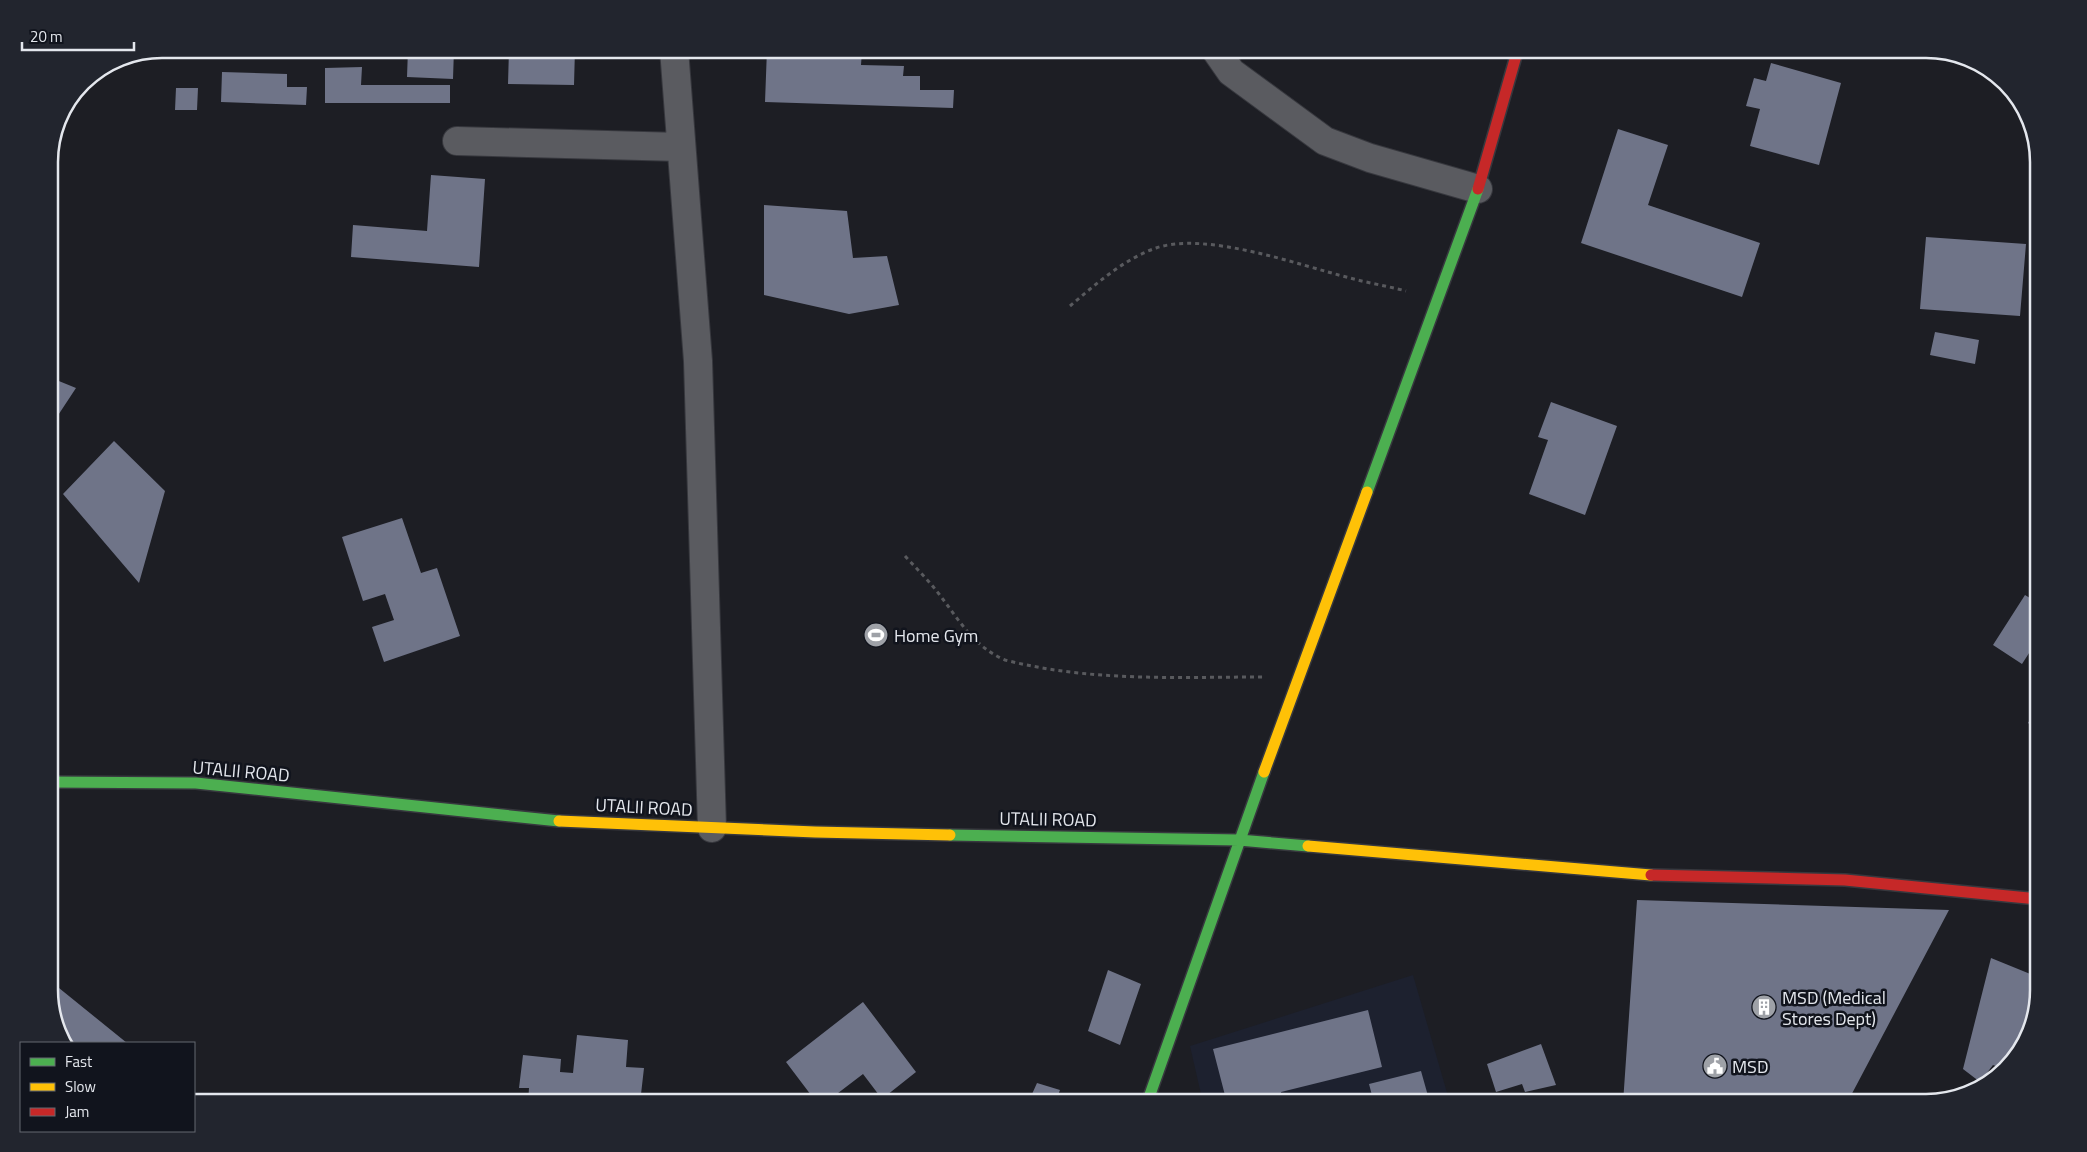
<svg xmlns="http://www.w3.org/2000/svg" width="2087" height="1152" viewBox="0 0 2087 1152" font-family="'Titillium Web',sans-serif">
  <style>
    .built { fill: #1d212f }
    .building { fill: #6f7488 }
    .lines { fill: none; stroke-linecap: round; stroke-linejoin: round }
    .street-casing { stroke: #37383e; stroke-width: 30 }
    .fast-casing { stroke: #37383e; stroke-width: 14 }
    .slow-casing { stroke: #37383e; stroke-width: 14 }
    .jam-casing { stroke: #37383e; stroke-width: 14 }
    .path { stroke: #595a5e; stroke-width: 3; stroke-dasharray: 4 4; stroke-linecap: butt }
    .street { stroke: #5a5b60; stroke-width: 28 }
    .fast { stroke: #4caf50; stroke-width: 11 }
    .slow { stroke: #ffc107; stroke-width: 11 }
    .jam { stroke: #c62828; stroke-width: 11 }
    .labels { text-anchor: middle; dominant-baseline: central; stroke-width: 5; stroke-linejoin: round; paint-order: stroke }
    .poi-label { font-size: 18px; fill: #e4e7ed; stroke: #11141d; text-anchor: start }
    .street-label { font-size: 18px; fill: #e4e7ed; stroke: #11141d }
    .rim { fill: none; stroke: #e4e7ed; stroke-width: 2.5 }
  </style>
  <rect width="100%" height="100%" fill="#1d1e24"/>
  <path class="built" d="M1413 975 1450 1103H1203L1190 1046Z"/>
  <path class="building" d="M408 49H454L453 79 407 77Z
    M509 49H575L574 85 508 84Z
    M767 49H897V53L862 51 861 65 904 66 903 76H920V90H954L953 108 765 102Z
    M1771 63 1841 83 1819 165 1750 146 1760 109 1746 106 1754 78 1766 81Z
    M362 67 361 85H450V103H325V68Z
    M222 72 287 74V87H307L306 105 221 102Z
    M176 88H198L197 110H175Z
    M1618 129 1668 145 1648 205 1760 243 1742 297 1581 243Z
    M431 175 485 179 479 267 351 257 353 225 427 231Z
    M764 205 847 211 853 258 887 256 899 305 849 314 764 295Z
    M1926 237 2026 244 2020 316 1920 309Z
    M1935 332 1979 340 1975 364 1930 355Z
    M49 377 76 388 49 429Z
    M1551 402 1617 426 1585 515 1529 494 1548 440 1538 437Z
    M114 441 165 491 139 583 63 494Z
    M402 518 421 573 437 568 460 636 384 662 372 627 394 620 385 594 363 601 342 537Z
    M2025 595 2038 603V655L2031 650 2022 664 1993 645Z
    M2038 706V730L2028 723Z
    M1637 900 1949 910 1847 1103H1623Z
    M1991 958 2038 977V991L2027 1041 2001 1068 1993 1065 1980 1082 1963 1069Z
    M1108 970 1141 984 1120 1045 1088 1031Z
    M59 988 127 1043H64L50 1000Z
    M863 1002 916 1072 882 1099 863 1074 825 1103H817L786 1062Z
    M1368 1010 1382 1067 1281 1092 1283 1103H1227L1213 1049Z
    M577 1035 628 1040 626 1067 644 1068 640 1103H528L529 1088H519L523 1055 561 1059 560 1072 573 1073Z
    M1541 1044 1556 1085 1525 1092 1522 1084 1496 1092 1487 1064Z
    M1421 1071 1430 1103H1374L1369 1084Z
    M1037 1083 1060 1090 1055 1103H1028Z
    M1066 1097 1086 1103H1064Z"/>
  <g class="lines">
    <defs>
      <path id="street" d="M674 49 698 361 712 828
        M1215 49 1231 72 1325 141 1370 158 1478 189
        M457 141 680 147"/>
      <path id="fast" d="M1367 492 1478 189
        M49 782 196 783 559 821
        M950 835 1239 840 1308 846
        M1147 1103 1264 772"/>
      <path id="slow" d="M1264 772 1367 492
        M559 821 815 832 950 835
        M1308 846 1651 875"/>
      <path id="jam" d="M1478 189 1518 49
        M1651 875 1845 880 2038 899"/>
    </defs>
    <use href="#street" class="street-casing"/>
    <use href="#fast" class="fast-casing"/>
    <use href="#slow" class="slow-casing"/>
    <use href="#jam" class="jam-casing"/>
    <path class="path" d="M1070 306C1096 284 1124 259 1156 248 1206 231 1299 265 1350 278 1368 283 1387 286 1406 291
      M905 556C917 569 929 581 939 594 959 620 974 647 1005 660 1091 682 1176 677 1263 677"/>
    <use href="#street" class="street"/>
    <use href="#fast" class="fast"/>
    <use href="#slow" class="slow"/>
    <use href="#jam" class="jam"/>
  </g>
  <defs>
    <symbol id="stadium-disc" viewBox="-11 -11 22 22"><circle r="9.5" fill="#9ea1a7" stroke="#11141d"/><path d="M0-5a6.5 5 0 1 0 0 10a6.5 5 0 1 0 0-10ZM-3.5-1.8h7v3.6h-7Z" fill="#fff"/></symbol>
    <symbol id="building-disc" viewBox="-11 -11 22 22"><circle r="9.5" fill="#9ea1a7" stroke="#11141d"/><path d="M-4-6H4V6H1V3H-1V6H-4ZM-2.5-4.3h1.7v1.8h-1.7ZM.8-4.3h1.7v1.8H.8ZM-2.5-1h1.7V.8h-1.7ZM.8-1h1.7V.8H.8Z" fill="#fff"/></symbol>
    <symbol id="civic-disc" viewBox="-11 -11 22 22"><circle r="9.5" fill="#9ea1a7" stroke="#11141d"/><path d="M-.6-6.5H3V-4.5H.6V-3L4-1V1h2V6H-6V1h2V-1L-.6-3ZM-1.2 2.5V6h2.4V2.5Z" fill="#fff"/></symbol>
  </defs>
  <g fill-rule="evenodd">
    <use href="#stadium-disc" x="862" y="621" width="28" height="28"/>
    <use href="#building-disc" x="1750" y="993" width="28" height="28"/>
    <use href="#civic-disc" x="1701" y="1052" width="28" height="28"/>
  </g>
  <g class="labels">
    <g class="poi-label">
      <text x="894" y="635">Home Gym</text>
      <text x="1782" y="997">MSD (Medical<tspan x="1782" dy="21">Stores Dept)</tspan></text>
      <text x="1732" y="1066">MSD</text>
    </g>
    <g class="street-label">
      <text transform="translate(241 771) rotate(5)">UTALII ROAD</text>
      <text transform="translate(644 807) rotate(3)">UTALII ROAD</text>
      <text transform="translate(1048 819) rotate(1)">UTALII ROAD</text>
    </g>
  </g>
  <path d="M0 0H2087V1152H0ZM162 58H1926A104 104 0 0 1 2030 162V990A104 104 0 0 1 1926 1094H162A104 104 0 0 1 58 990V162A104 104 0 0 1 162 58Z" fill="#22252e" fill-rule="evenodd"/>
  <path class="rim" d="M162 58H1926A104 104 0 0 1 2030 162V990A104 104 0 0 1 1926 1094H162A104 104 0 0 1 58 990V162A104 104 0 0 1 162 58Z"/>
  <rect x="20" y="1042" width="175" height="90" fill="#11141d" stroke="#656870"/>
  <rect x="30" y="1058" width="25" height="8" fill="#4caf50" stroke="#656870"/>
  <text x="65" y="1067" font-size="15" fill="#e4e7ed">Fast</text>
  <rect x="30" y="1083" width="25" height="8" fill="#ffc107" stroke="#656870"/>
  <text x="65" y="1092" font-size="15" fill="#e4e7ed">Slow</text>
  <rect x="30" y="1108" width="25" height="8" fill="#c62828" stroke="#656870"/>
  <text x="65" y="1117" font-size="15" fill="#e4e7ed">Jam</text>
  <path d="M22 42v8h112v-8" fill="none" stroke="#e4e7ed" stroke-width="2.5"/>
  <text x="30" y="42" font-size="15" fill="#e4e7ed" stroke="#11141d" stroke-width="4" paint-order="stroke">20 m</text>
</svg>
